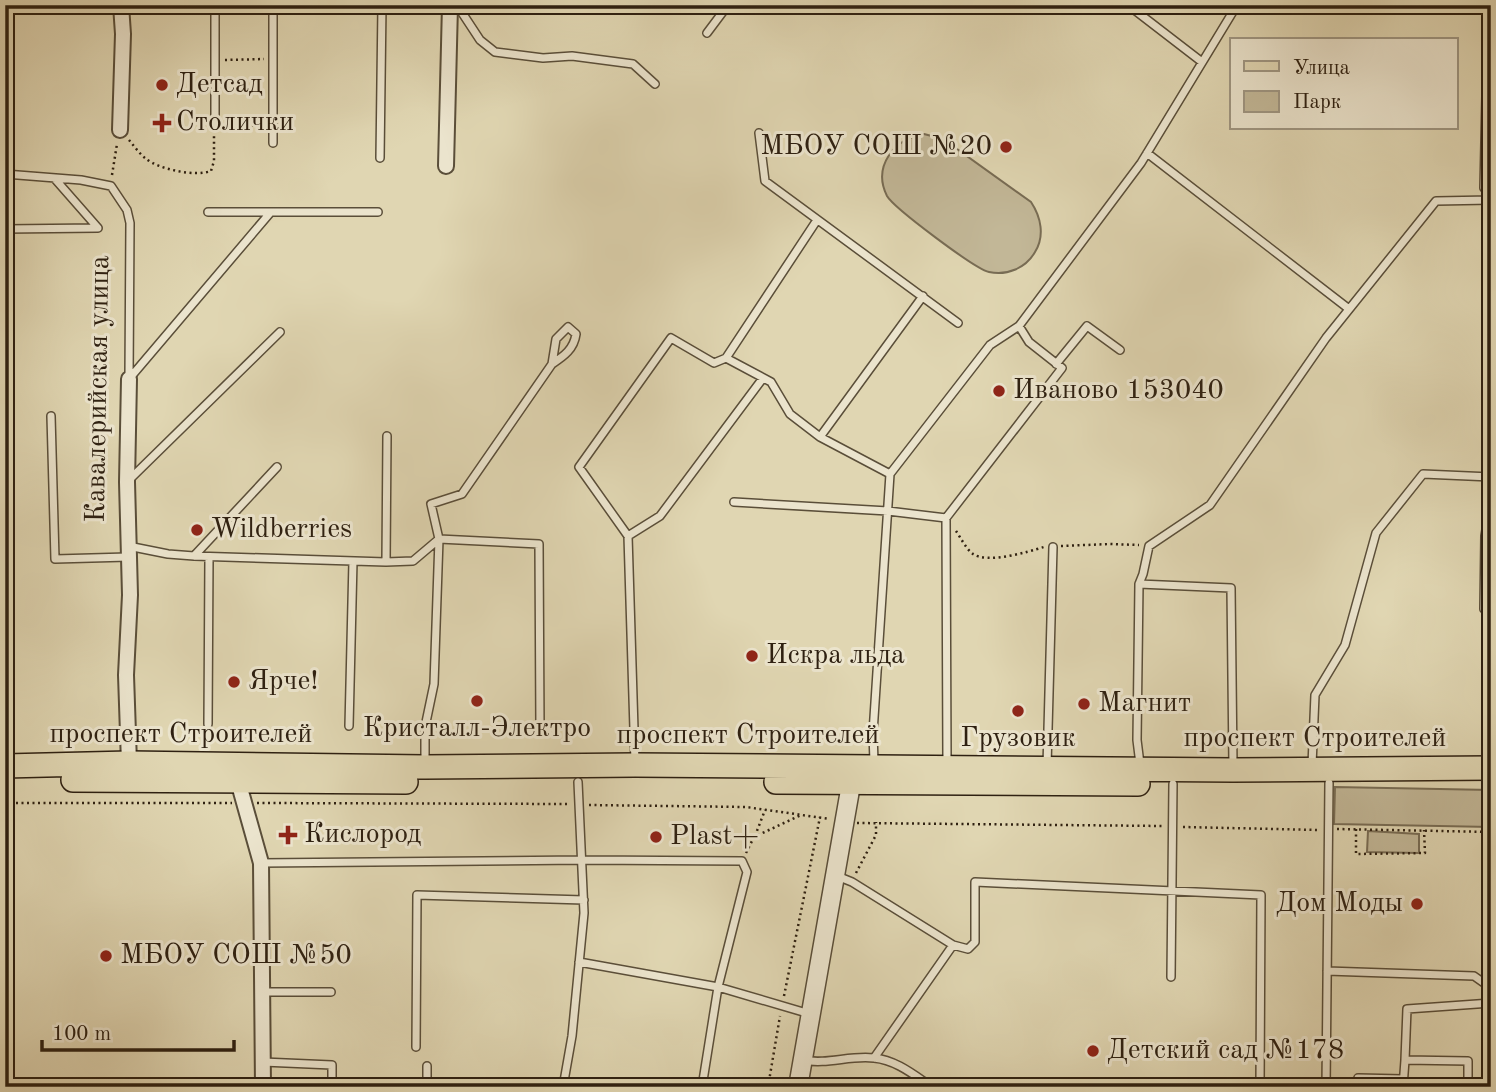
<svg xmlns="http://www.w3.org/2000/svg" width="1496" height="1092" viewBox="0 0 1496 1092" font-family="'Old Standard TT',serif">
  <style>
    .green { fill: #c2b797; stroke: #786c54; stroke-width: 2 }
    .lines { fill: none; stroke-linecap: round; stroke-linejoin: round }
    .service-casing { stroke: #5a4e39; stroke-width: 10 }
    .minor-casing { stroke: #5a4e39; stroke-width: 18 }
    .tertiary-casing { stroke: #5a4e39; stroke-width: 21 }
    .primary-casing { stroke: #2e2011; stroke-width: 26 }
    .path { stroke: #2e2011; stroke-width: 2.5; stroke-dasharray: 2 3.5; stroke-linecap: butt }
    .service { stroke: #ebe4cd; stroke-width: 7 }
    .minor { stroke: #ebe4cd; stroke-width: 14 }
    .tertiary { stroke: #ebe4cd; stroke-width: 18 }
    .primary { stroke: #e0d6b2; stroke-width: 23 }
    .poi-dot { fill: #8f2418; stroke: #ebe4cd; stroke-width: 2.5 }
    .labels { text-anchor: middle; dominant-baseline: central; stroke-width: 6; stroke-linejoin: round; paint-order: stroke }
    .poi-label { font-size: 28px; fill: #2e2011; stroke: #ebe4cd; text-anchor: start }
    .street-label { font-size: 28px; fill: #2e2011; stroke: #ebe4cd }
  </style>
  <rect width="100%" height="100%" fill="#e0d6b2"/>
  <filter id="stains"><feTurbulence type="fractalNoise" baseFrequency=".00286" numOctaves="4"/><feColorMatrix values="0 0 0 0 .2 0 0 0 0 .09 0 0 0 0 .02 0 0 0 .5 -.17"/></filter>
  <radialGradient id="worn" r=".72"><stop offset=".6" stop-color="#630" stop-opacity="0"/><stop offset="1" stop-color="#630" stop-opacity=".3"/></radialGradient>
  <path class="green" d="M924 134 943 139 1031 202C1041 217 1045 236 1035 252 1026 268 1007 276 989 272 975 269 894 208 887 196 872 166 895 138 924 134Z
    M1335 787 1491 790V827L1334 824Z
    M1368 831 1419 834V853L1367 852Z"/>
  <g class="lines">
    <defs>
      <path id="service" d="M457 5 480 40 495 52 543 58 572 56 633 64 655 84
        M1128 5 1202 62
        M1488 5 1484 188 1491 195
        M707 33 728 5
        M215 124V5
        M759 133 765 181 958 323
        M273 143V5
        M1147 153 1349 309
        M380 158 382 5
        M5 174 81 180 111 186 127 210 130 223 129 379
        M208 212H378
        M817 220 726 358 771 382 790 414 820 437 923 296
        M5 229 98 228 55 179
        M726 358 714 363 671 338 579 467 628 536 660 516 763 378
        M1056 364 1087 326 1120 350
        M129 379 270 213
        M51 416 55 559 128 557
        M820 437 890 474
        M128 481 280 332
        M734 502 888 511 946 518 1062 368 1029 342 1019 326
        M946 518 947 763
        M628 536 635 762
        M128 546 168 554 194 556 386 562 413 561 439 539 539 544 540 729
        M194 556 277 467
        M386 562 387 436
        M1139 584 1231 588 1233 765
        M1484 609 1485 536 1491 499
        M208 724 209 557
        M349 726 353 561
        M874 762 873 733 890 474 990 345 1019 326 1141 163 1237 5
        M425 763V727L434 684 439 539 431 504 462 494 552 364 556 339 568 327 576 334C574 349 564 356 552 364
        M1140 764 1137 740 1139 584 1143 574 1149 546 1210 505 1326 338 1436 201 1491 200
        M1312 765 1315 695 1345 645 1376 533 1423 474 1491 477
        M1047 766 1053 547
        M261 863 583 860 742 861 747 872 718 987 702 1087
        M837 876 852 882 953 945 874 1058
        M953 945 968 949 975 942V882L1261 895 1260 1087
        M579 962 718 987 810 1014
        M1327 971 1474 976 1491 988
        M1171 977 1173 784
        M263 992H331
        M416 1047 417 895 584 900
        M803 1060C827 1065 850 1055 874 1058 896 1060 914 1075 932 1087
        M263 1062 332 1065V1087
        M1358 1078 1403 1079
        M427 1087V1066
        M563 1087 572 1036 584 913 578 782
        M1326 1087 1329 783
        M1403 1087 1405 1060
        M1468 1087V1061L1405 1060 1407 1009 1491 1003"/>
      <path id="minor" d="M120 130 123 34 121 5
        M446 166 450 5
        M129 763 126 675 130 595 127 482 129 379
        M238 781 261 863 263 1087"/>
      <path id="tertiary" d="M798 1087 853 773"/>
      <path id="primary" d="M5 766 129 763 425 767 635 765 1233 770 1491 768
        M73 780 406 782
        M776 782 1138 784"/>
    </defs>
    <use href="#service" class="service-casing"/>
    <use href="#minor" class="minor-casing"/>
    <use href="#tertiary" class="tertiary-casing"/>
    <use href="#primary" class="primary-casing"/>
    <path class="path" d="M225 60 264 59
      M225 125 264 126
      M129 140C134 146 139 153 145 158 158 169 194 177 211 171L214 161V134
      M112 175 117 144
      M956 531C961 538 966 549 973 554 988 564 1027 552 1044 547
      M1061 546 1110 544 1139 545
      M5 803H232
      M257 803 568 804
      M589 805 746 807 830 819
      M857 823 1162 826
      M1183 827 1320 830
      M1337 829 1491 832
      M1356 829V854L1425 853 1424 830
      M755 836 765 810
      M746 853 754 837 801 815
      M856 873 876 835V822
      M784 996 820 817
      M768 1087 780 1016"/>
    <use href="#service" class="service"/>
    <use href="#minor" class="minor"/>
    <use href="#tertiary" class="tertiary"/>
    <use href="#primary" class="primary"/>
  </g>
  <g class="poi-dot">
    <circle cx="162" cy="85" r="7"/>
    <path d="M158.5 112.5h7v7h7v7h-7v7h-7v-7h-7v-7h7z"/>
    <circle cx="1006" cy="147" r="7"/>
    <circle cx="999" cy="391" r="7"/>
    <circle cx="197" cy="530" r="7"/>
    <circle cx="752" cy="656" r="7"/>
    <circle cx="234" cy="682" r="7"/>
    <circle cx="477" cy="701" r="7"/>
    <circle cx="1084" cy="704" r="7"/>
    <circle cx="1018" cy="711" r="7"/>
    <path d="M284.5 824.5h7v7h7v7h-7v7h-7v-7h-7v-7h7z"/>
    <circle cx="656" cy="837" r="7"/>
    <circle cx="1417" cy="904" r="7"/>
    <circle cx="106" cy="956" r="7"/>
    <circle cx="1093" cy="1051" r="7"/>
  </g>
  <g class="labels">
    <g class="poi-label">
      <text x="176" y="85">Детсад</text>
      <text x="176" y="123">Столички</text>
      <text x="992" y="147" text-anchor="end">МБОУ СОШ №20</text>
      <text x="1013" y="391">Иваново 153040</text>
      <text x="211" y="530">Wildberries</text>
      <text x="766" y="656">Искра льда</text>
      <text x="248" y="682">Ярче!</text>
      <text x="1098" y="704">Магнит</text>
      <text x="477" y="729" text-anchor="middle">Кристалл-Электро</text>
      <text x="1018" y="739" text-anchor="middle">Грузовик</text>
      <text x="304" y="835">Кислород</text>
      <text x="670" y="837">Plast+</text>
      <text x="1403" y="904" text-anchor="end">Дом Моды</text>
      <text x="120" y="956">МБОУ СОШ №50</text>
      <text x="1107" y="1051">Детский сад №178</text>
    </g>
    <g class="street-label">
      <text transform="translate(99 389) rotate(-89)">Кавалерийская улица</text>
      <text x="181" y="735">проспект Строителей</text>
      <text x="748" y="736">проспект Строителей</text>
      <text x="1315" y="739">проспект Строителей</text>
    </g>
  </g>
  <rect width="1496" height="1092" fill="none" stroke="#e0d6b2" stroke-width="28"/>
  <rect x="7" y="7" width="1482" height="1078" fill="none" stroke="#2e2011" stroke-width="3.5"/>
  <rect x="14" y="14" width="1468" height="1064" fill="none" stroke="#2e2011" stroke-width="2"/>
  <rect x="1230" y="38" width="228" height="91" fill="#ebe4cd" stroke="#9f9682" stroke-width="2"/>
  <rect x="1244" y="61" width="35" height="10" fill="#e0d6b2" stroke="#9f9682" stroke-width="2"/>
  <text x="1293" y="74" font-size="21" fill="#2e2011">Улица</text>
  <rect x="1244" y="91" width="35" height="21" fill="#c2b797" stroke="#9f9682" stroke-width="2"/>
  <text x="1293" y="108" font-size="21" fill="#2e2011">Парк</text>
  <path d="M42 1040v10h192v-10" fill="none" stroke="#2e2011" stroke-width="3.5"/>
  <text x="52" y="1040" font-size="21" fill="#2e2011" stroke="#ebe4cd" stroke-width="5" paint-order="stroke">100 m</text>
  <rect width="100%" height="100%" filter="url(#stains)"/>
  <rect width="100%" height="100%" fill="url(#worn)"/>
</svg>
